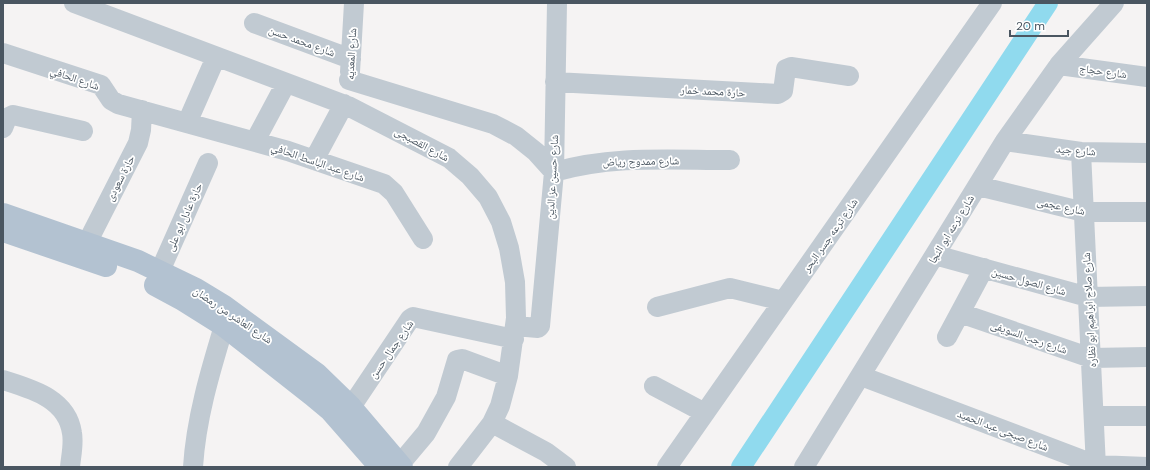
<svg xmlns="http://www.w3.org/2000/svg" width="1150" height="470" viewBox="0 0 1150 470" font-family="'DM Sans','Noto Naskh Arabic',sans-serif">
  <style>
    .lines { fill: none; stroke-linecap: round; stroke-linejoin: round }
    .canal { stroke: #90daee; stroke-width: 20 }
    .minor { stroke: #c1cad2; stroke-width: 20 }
    .major { stroke: #b3c2d1; stroke-width: 22 }
    .labels { text-anchor: middle; dominant-baseline: central; stroke-width: 3.5; stroke-linejoin: round; paint-order: stroke }
    .street-label { font-size: 11px; fill: #4a5661; stroke: #fff }
  </style>
  <rect width="100%" height="100%" fill="#f5f3f3"/>
  <g class="lines">
    <path class="canal" d="M741 467 1048 3"/>
    <path class="minor" d="M74 3 348 106 449 158 470 176 488 197 501 222 509 248 515 282 516 318 508 376 500 406 492 423 458 467
      M254 23 351 59
      M3 53 101 85 111 100 118 104 288 151 384 184 394 193 423 239
      M1059 65 1147 77
      M350 72 354 3
      M349 80 493 124 516 136 536 152 554 172C613 155 670 160 730 160
      M555 82 778 94 783 91 786 69 791 67 849 76
      M187 123 216 57
      M3 128 7 118 13 115 83 131
      M255 141 286 83
      M1005 141 1081 152 1147 153
      M1081 152 1096 467
      M314 160 344 104
      M978 186 1084 212H1147
      M87 243 138 143 141 130 142 110
      M935 255 1088 297 1147 296
      M160 271 208 163
      M657 307 730 288 783 301
      M960 313 1091 358 1147 357
      M515 326 538 328 540 326 554 172 557 3
      M947 337 984 268
      M861 376 1096 465 1147 467
      M3 380C31 389 67 398 72 433 74 444 71 456 70 467
      M654 386 705 413
      M351 407 410 319 413 317 514 339
      M1094 416H1147
      M492 423 546 452 566 467
      M400 464 426 433 446 397 457 360 462 359 508 376
      M193 467C196 419 210 372 224 326
      M667 467 992 3
      M804 467 1005 141 1059 65 1114 3"/>
    <path class="major" d="M3 214 138 261 196 289 224 306 317 374 351 407 402 467
      M3 231 106 266
      M155 285 181 299 224 326 312 395 330 410 380 467"/>
  </g>
  <g class="labels">
    <g class="street-label">
      <text transform="translate(302 41) rotate(20)">شارع محمد حسن</text>
      <text transform="translate(351 54) rotate(-87)">شارع المعديه</text>
      <text transform="translate(1103 71) rotate(8)">شارع حجاج</text>
      <text transform="translate(75 78) rotate(19)">شارع الحافي</text>
      <text transform="translate(713 91) rotate(3)">حارة محمد خمار</text>
      <text transform="translate(422 144) rotate(28)">شارع القصبجى</text>
      <text transform="translate(1076 150) rotate(5)">شارع جيد</text>
      <text transform="translate(641 161) rotate(-1)">شارع ممدوح رياض</text>
      <text transform="translate(318 162) rotate(19)">شارع عبد الباسط الحافي</text>
      <text transform="translate(552 177) rotate(-87)">شارع حسين عز الدين</text>
      <text transform="translate(120 178) rotate(-63)">حارة سعودى</text>
      <text transform="translate(1061 206) rotate(12)">شارع عجمى</text>
      <text transform="translate(184 217) rotate(-66)">حارة عادل ابو على</text>
      <text transform="translate(951 229) rotate(-59)">شارع ترعه ابو النجا</text>
      <text transform="translate(830 235) rotate(-55)">شارع ترعه جسر البحر</text>
      <text transform="translate(1029 281) rotate(16)">شارع الصول حسين</text>
      <text transform="translate(1089 310) rotate(-93)">شارع صلاح ابراهيم ابو نظاره</text>
      <text transform="translate(233 315) rotate(34)">شارع العاشر من رمضان</text>
      <text transform="translate(1029 337) rotate(19)">شارع رجب السويفى</text>
      <text transform="translate(391 349) rotate(-55)">شارع جمال حسن</text>
      <text transform="translate(1003 430) rotate(21)">شارع صبحى عبد الحميد</text>
    </g>
  </g>
  <rect width="1150" height="470" fill="none" stroke="#4a5661" stroke-width="8"/>
  <path d="M1010 30v6h58v-6" fill="none" stroke="#4a5661" stroke-width="2"/>
  <text x="1016" y="30" font-size="12" fill="#4a5661" stroke="#ffffff" stroke-width="3" paint-order="stroke">20 m</text>
</svg>
